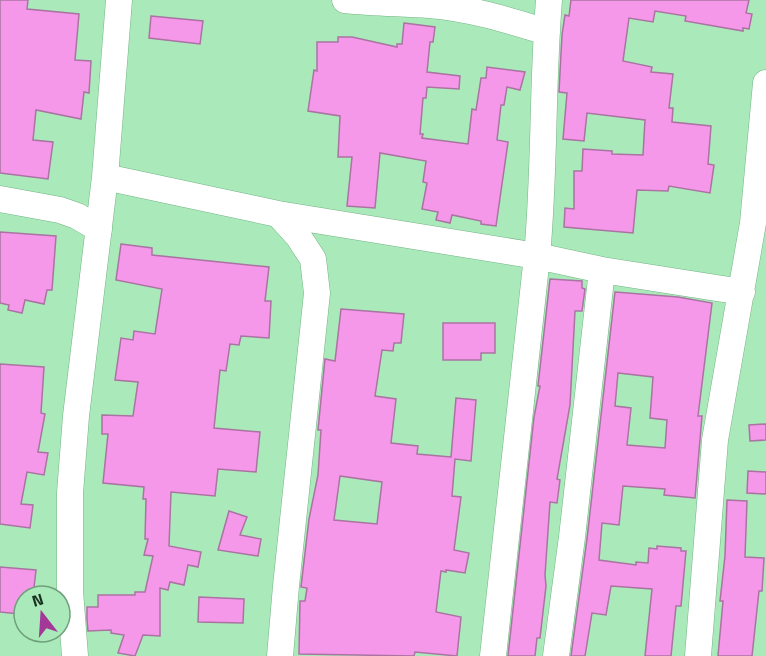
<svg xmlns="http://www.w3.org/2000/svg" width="766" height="656" viewBox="0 0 766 656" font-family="'Titillium Web',sans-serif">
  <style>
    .building { fill: #f698ea; stroke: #aa73a2; stroke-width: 1.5; fill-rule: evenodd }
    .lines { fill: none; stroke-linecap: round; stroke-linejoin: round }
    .minor-casing { stroke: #74b385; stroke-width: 27 }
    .minor { stroke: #fff; stroke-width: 26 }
  </style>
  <rect width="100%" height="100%" fill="#aaeaba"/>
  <path class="building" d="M0 0H28L27 9 79 14 75 60 91 61 89 93 84 92 81 119 36 110 33 140 53 142 48 179 0 173Z
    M571 0H749L746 13 752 14 749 29 743 28V31L685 21 686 16 655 11 653 22 629 18 623 61 652 67 651 72 673 74 669 108H673L672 122 711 126 708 164 714 165 710 193 669 186 668 191 637 190 633 233 564 227 565 208 574 209V171H582L583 149 612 151V154L643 155 645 120 587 113 584 141 563 139 567 93 559 92 562 35 565 15 569 16Z
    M151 16 203 21 200 44 149 38Z
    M404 23 435 27 433 42H430L427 72 460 76 459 89 427 87 426 98H423L420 134H423L422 138 468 144 472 109 476 110 481 78H486L487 67 525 72 520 90 507 87 504 105H501L497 140 508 142 496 226 481 224V221L452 215 450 223 436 220 438 212 422 209 427 183 423 182 426 161 380 153 375 208 347 206 352 157H338L340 116 308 111 314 70 317 71V42H338V37H352L397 47V44H402Z
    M0 232 56 236 52 290H47L44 304 25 300 22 313 8 310 9 305 0 303Z
    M121 244 152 248V255L269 267 265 301H271L269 338 241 336 239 345 230 344 226 371 220 370 214 428 260 432 256 472 218 469 215 496 171 492 169 546 201 552 198 567 188 565 184 585 170 582 168 590 160 588V636L143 635 135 656 118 653 124 635 111 633V630L88 631 87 619V607H98V595H135V592H145L153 556 144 555 148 539H145L146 499H143L144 487 103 483 108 434H102V415L133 416 138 382 115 380 121 338 133 340 134 331 155 334 162 289 116 280Z
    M550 279 582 281V288L585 289 582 311H575L570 405 557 479 560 480 557 503 550 502 545 575 546 586 540 638H537L535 656H508L534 417 540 386H538Z
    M615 292 678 297 712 303 698 416H702L695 498 664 495 665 489 623 486 619 525 602 523 599 560 636 565V562L648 563 649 548 657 549V546L681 548V551H686L681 606H676L671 656H645L652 589 611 586 606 615 592 613 585 656H571L587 539ZM618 373 653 377 650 418 667 420 665 448 627 445 631 408 615 406Z
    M341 309 404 314 401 343H394L393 351 382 350 375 396 396 399 391 443 418 446 417 454 451 457 456 398 476 400 471 461 455 459 452 496 461 497 454 550 469 553 465 573 446 570V572L441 571 436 612 461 617 457 656 415 652 414 656 299 654 300 601H305L307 588 301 587 309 519 318 475 321 430H318L325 359 335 361ZM340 476 382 482 377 524 334 520Z
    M443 323H495V353H481V360H443Z
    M0 364 44 367 41 413 45 414 38 452 48 453 44 475 27 472 21 504 33 505 30 528 0 524Z
    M766 424V440L750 441 749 425Z
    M748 471 766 472V494L747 493Z
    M727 500 747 501 745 557 764 558 762 591H759L752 656H718L723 601H720L725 556Z
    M229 511 247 517 240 535 261 539 258 556 218 550Z
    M0 567 36 570 33 596H24V610H21L20 614 0 612Z
    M199 597 244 599 243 623 198 622Z"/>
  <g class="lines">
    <defs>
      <path id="minor" d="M345 0C373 3 401 3 429 5 469 8 508 20 547 32
        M105 177 278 214 537 256 602 270 742 292
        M0 199 60 210 77 216 99 229
        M278 214 298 236 313 259 317 293 286 586 280 656
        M75 656 70 591V493L76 416 105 177 119 0
        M493 656 537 256C545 171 542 85 549 0
        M556 656 572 537 602 270
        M698 656 715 440 753 223 766 83"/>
    </defs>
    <use href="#minor" class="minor-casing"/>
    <use href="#minor" class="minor"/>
  </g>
  <g transform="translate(42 614) rotate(343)"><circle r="28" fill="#aaeaba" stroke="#70a07c" stroke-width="1.5"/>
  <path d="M0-4.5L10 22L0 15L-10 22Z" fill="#a33899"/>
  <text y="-9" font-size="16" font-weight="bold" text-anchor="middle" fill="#18321f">N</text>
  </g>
</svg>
